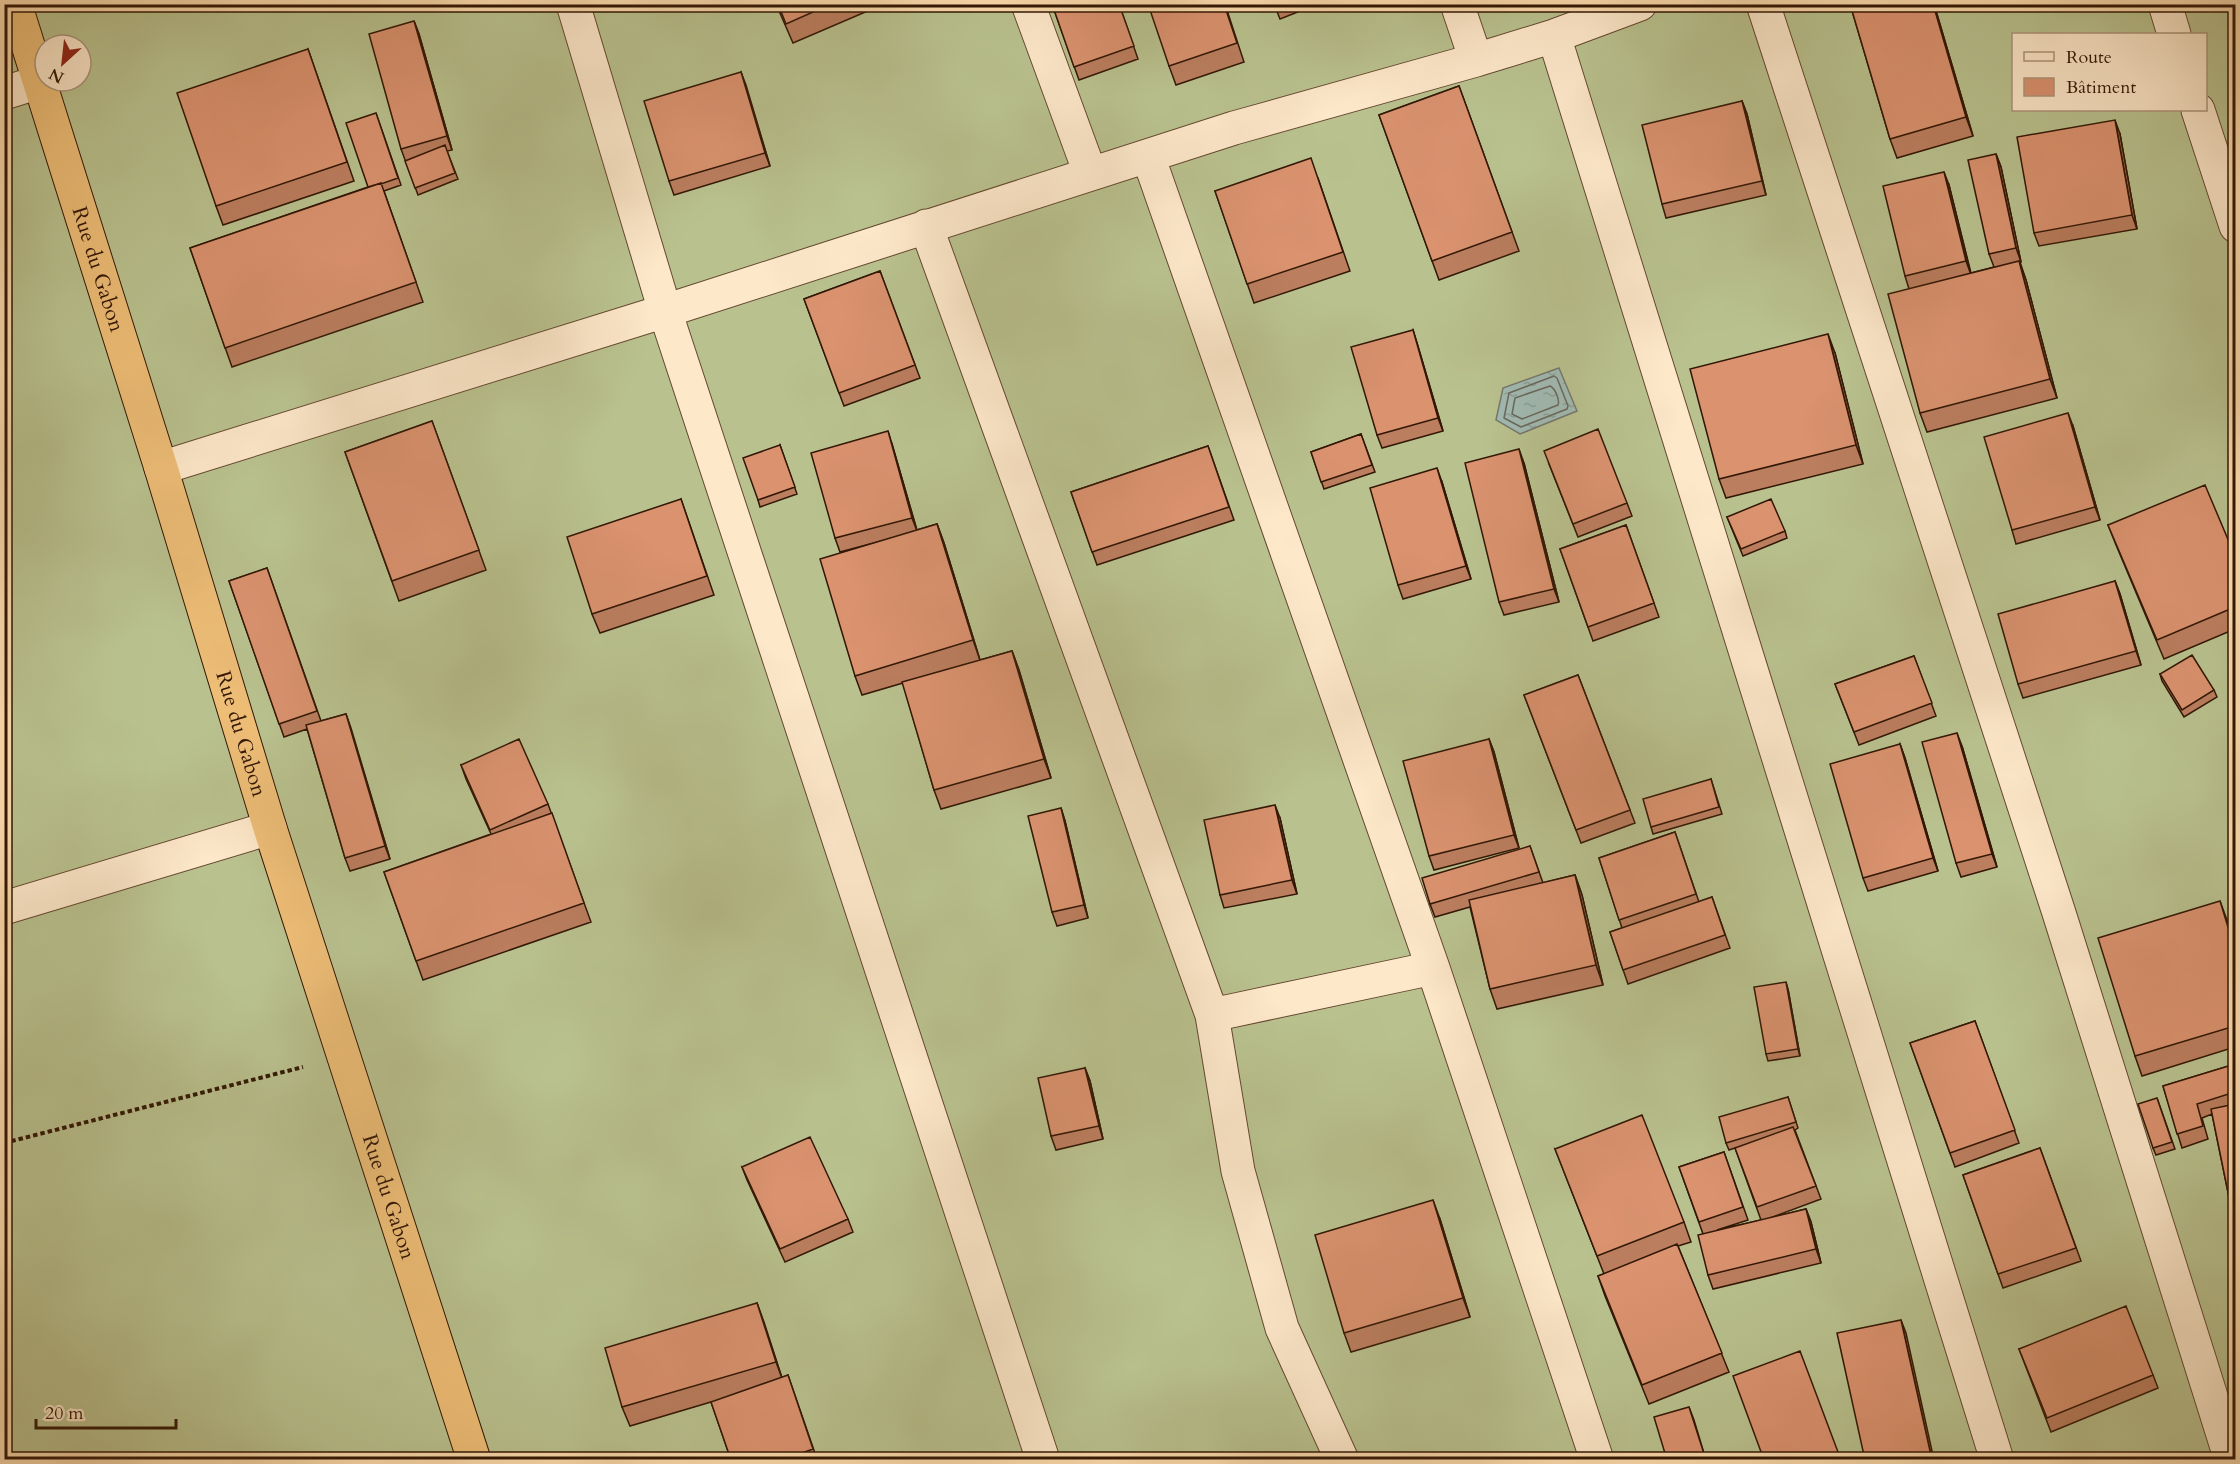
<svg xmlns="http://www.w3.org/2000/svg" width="2240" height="1464" viewBox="0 0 2240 1464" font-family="Cardo,serif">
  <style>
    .grass { fill: #b9c28f; stroke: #766c4a; stroke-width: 1.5; fill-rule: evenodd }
    .water { fill: url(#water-ripples); stroke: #75796d; stroke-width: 1.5 }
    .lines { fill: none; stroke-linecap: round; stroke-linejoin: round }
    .shore { stroke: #6a685c; stroke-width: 1.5 }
    .street-casing { stroke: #64482f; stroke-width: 35 }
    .highway-casing { stroke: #321705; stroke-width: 35 }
    .path { stroke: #321705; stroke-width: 4; stroke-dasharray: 4.5 3; stroke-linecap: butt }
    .street { stroke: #fde8ca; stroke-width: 33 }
    .highway { stroke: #eebe77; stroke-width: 33 }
    .wall { fill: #bb7e5f; stroke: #321705; stroke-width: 1.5 }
    .shaded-wall { fill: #99664e; stroke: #321705; stroke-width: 1.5 }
    .building { fill: #da926f; stroke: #321705; stroke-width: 1.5 }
    .labels { text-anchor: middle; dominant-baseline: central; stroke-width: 5; stroke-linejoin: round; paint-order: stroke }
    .street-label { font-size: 21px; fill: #321705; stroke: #fde8ca }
  </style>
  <defs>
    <pattern id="water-ripples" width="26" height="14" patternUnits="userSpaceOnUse" patternTransform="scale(1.5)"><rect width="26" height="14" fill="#a1bab3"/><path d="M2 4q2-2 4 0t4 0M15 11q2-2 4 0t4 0" fill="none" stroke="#8b9f98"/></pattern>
  </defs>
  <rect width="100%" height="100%" fill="#fcdcae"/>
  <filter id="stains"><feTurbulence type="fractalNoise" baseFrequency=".00333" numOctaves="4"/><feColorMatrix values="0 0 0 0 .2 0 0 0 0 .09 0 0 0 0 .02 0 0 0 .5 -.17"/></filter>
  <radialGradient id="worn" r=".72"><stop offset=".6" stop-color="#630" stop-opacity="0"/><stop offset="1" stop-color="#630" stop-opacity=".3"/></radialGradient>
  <path class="grass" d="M5 5H2235V1459H5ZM2014 34H2206V110H2014ZM45 45H81V81H45Z"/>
  <path class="water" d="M1559 368 1577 411 1520 434 1496 420 1503 388Z"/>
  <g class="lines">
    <path class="shore" d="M1554 376 1557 378 1568 406 1567 409 1521 427 1504 418 1509 393Z
      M1550 386C1555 388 1560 400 1558 405L1522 419 1512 414 1515 398Z"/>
    <defs>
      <path id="street" d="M573 4 665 311 1043 1460
        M1028 4 1090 173
        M1457 4 1476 60
        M1763 4 2059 913 2231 1460
        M2165 4 2174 34
        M1554 36 1997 1460
        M4 93 39 82
        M2198 110 2236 226
        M1148 156 1433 968 1597 1460
        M926 226 1212 1015 1433 968
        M161 468 665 311 1234 128 1476 60 1554 36 1640 4
        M4 908 270 828
        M1212 1015 1238 1171 1282 1328 1342 1460"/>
      <g id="highway">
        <path id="s1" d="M15 4 161 468 270 828 474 1460"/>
      </g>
    </defs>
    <use href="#street" class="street-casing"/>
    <use href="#highway" class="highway-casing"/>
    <path class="path" d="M4 1143 303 1067"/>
    <use href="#street" class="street"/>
    <use href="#highway" class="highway"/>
  </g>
  <path class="wall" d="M776 4H884L793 43Z
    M1052 4H1119L1138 59 1079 80Z
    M1225 4 1244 62 1176 85 1169 66Z
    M1274 4H1318L1280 19Z
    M1850 4H1934L1973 136 1897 158 1890 139Z
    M414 21 419 34 452 150 447 151 458 179 418 195 401 149Z
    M308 49 354 181 223 225 216 206Z
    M741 72 770 166 674 195 669 181Z
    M1459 86 1519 251 1439 280 1379 115Z
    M1742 101 1747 114 1766 195 1666 218 1662 204Z
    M376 113 401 185 384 191 423 302 232 367 190 248 368 187Z
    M2120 134 2137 229 2039 246 2034 233Z
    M1996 154 2001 167 2021 262H2020L2026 280 2057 398 1927 432 1920 413 1909 289 1905 276 1949 185 1971 273 1994 267 1989 254Z
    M1318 178 1350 271 1254 303 1215 191Z
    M880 271 920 378 844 406 804 299Z
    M1413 330 1417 343 1443 431 1382 448 1377 435Z
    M1835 353 1863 464 1726 498 1719 479Z
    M432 421 486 570 399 601 345 452Z
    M2073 426 2100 520 2016 544 2012 530Z
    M1361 434 1375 472 1324 489 1311 452Z
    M892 444 917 530 937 524 944 543 980 660 1012 651 1019 670 1051 778 941 809 934 790 903 683 862 695 855 676 881 541 840 552 835 538Z
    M780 445 797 494 760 507 758 500Z
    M1208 446 1234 520 1097 565 1071 492Z
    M1524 463 1559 602 1504 615 1499 602Z
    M1549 464 1627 503 1632 516 1578 537Z
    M1442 482 1471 579 1403 599 1398 585Z
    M681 499 714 595 600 633 592 614Z
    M1727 517 1785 531 1787 538 1743 556Z
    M1626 525 1659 617 1593 641 1560 549Z
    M2108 525 2235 556V629L2164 659 2116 545Z
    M267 568 321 721 346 714 390 859 350 871 345 858 307 729 284 737 229 581Z
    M2115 581 2120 594 2141 665 2023 698 2018 684Z
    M1914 656 1936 716 1859 745 1835 684Z
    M2160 674 2214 690 2217 697 2184 717 2162 681Z
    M1578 675 1635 823 1581 843 1524 695Z
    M1489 739 1494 752 1519 848 1434 870 1429 856Z
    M1900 744 1905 758 1938 871 1868 891 1863 878Z
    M1962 746 1997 867 1961 877 1956 863Z
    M461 765 548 804 591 922 423 980 384 872 491 834 466 779Z
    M1711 779 1722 814 1653 834 1651 827Z
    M1061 808 1065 821 1088 918 1057 926 1052 912Z
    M1280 818 1297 894 1224 908 1220 895Z
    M1675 832 1699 902 1712 897 1730 948 1628 984 1610 932 1622 928 1599 858Z
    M1530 846 1543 883 1575 875 1582 895 1603 985 1497 1009 1490 989 1470 907 1435 917 1430 904Z
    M2227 920 2235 947V1047L2142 1076 2135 1056Z
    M1788 989 1800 1056 1768 1061 1766 1054Z
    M1975 1021 2019 1143 1955 1167 1910 1043Z
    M2235 1064V1219L2231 1207 2212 1114 2202 1118 2208 1139 2182 1148 2163 1086Z
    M1085 1068 1090 1081 1103 1139 1056 1150 1051 1136Z
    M1788 1097 1798 1128 1795 1130 1821 1199 1770 1218 1806 1209 1811 1222 1821 1263 1713 1289 1708 1275 1703 1234 1679 1167 1724 1152 1748 1220 1717 1230 1761 1220 1735 1148 1729 1150 1726 1143Z
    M2157 1098 2175 1149 2156 1155 2153 1148Z
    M2040 1148 2081 1261 2003 1288 1963 1175Z
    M1555 1149 1684 1222 1691 1242 1678 1246 1729 1372 1649 1404 1605 1296 1598 1276 1604 1274Z
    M742 1167 848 1219 853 1232 785 1262 747 1180Z
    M1440 1219 1470 1317 1351 1352 1344 1333Z
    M757 1303 782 1378 788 1375 817 1459 836 1455 838 1460H731L711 1402 630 1426 622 1407Z
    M2019 1349 2153 1375 2158 1388 2051 1432Z"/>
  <path class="shaded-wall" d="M1933 4H1934L1973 136 1966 117Z
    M414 21 419 34 452 150 447 136Z
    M741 72 746 85 770 166 765 153Z
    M1742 101 1747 114 1766 195 1762 181Z
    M2115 120 2120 134 2137 229 2132 215Z
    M1996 154 2001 167 2021 262 2016 248Z
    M1944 172 1949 185 1971 275 1966 261Z
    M2019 261 2026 280 2057 398 2050 379Z
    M1413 330 1417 343 1443 431 1438 418Z
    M1828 334 1835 353 1863 464 1856 445Z
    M2068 413 2073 426 2100 520 2095 507Z
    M888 431 892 444 917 531 912 518Z
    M1519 449 1524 463 1559 602 1554 589Z
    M1437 468 1442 482 1471 579 1466 566Z
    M937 524 944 543 980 660 973 640Z
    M2115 581 2120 594 2141 665 2136 651Z
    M1012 651 1019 670 1051 778 1044 759Z
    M346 714 351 728 390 859 385 846Z
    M1957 733 1962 746 1997 867 1992 854Z
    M1489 739 1494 752 1519 848 1514 835Z
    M1900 744 1905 758 1938 871 1933 858Z
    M1275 805 1280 818 1297 894 1292 880Z
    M1061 808 1065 821 1088 918 1084 905Z
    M1575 875 1582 895 1603 985 1596 965Z
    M2220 901 2227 920 2235 947V950Z
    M1786 982 1788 989 1800 1056 1798 1049Z
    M1085 1068 1090 1081 1103 1139 1099 1126Z
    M1433 1200 1440 1219 1470 1317 1463 1298Z
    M1806 1209 1811 1222 1821 1263 1816 1249Z
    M757 1303 764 1322 783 1381 776 1362Z
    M1901 1320 1906 1333 1934 1460H1932Z
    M1689 1407 1694 1420 1706 1460Z"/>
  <path class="building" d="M778 4H831L786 24Z
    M1052 4H1119L1134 46 1074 67Z
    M1148 4H1224L1237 43 1169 66Z
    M1850 4H1933L1966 117 1890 139Z
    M414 21 447 136 401 149 369 34Z
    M308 49 347 162 216 206 177 93Z
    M741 72 765 153 669 181 644 101Z
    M1459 86 1512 232 1432 261 1379 115Z
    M1742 101 1762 181 1662 204 1642 125Z
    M376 113 398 178 381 184V183L368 187 346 123Z
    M2115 120 2132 215 2034 233 2017 137Z
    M445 145 455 173 415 188 405 161Z
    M1996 154 2016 248 1989 254 1968 160Z
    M1311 158 1343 252 1247 284 1215 191Z
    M1944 172 1966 261 1905 276 1883 186Z
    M381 183 416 282 225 348 190 248Z
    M2019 261 2050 379 1920 413 1888 294Z
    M880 271 915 365 839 393 804 299Z
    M1413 330 1438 418 1377 435 1351 347Z
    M1828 334 1856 445 1719 479 1690 369Z
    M2068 413 2095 507 2012 530 1984 437Z
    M432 421 479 550 392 581 345 452Z
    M1598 429 1627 503 1573 524 1544 451Z
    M888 431 912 518 835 538 811 453Z
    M1361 434 1372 465 1321 482 1311 452Z
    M780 445 795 487 758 500 743 458Z
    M1208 446 1229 507 1092 552 1071 492Z
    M1519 449 1554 589 1499 602 1465 463Z
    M1437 468 1466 566 1398 585 1370 488Z
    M2205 485 2235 556V607L2157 640 2108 525Z
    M681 499 707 576 592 614 567 537Z
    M1771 499 1785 531 1741 549 1727 517Z
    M937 524 973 640 855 676 820 559Z
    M1626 525 1654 603 1588 627 1560 549Z
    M267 568 317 711 279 724 229 581Z
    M2115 581 2136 651 2018 684 1998 614Z
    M1012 651 1044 759 934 790 902 682Z
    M2192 655 2214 690 2182 710 2160 674Z
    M1914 656 1932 703 1854 732 1835 684Z
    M1578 675 1630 810 1576 830 1524 695Z
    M346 714 385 846 345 858 306 725Z
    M1957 733 1992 854 1956 863 1922 742Z
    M519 739 548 804 490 830 461 765Z
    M1489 739 1514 835 1429 856 1403 761Z
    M1900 744 1933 858 1863 878 1830 764Z
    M1711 779 1719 807 1651 827 1643 799Z
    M1275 805 1292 880 1220 895 1204 820Z
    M1061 808 1084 905 1052 912 1028 816Z
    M552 813 584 903 416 961 384 872Z
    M1675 832 1696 894 1619 920 1599 858Z
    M1530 846 1539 872 1430 904 1422 878Z
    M1575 875 1596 965 1490 989 1469 900Z
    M1712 897 1725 935 1623 970 1610 932Z
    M2220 901 2235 950V1026L2135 1056 2098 938Z
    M1786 982 1798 1049 1766 1054 1754 987Z
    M1975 1021 2015 1130 1950 1153 1910 1043Z
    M2235 1064V1092L2197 1104 2203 1126 2177 1134 2163 1086Z
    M1085 1068 1099 1126 1051 1136 1038 1078Z
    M1788 1097 1796 1122 1726 1143 1719 1117Z
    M2157 1098 2172 1142 2153 1148 2138 1104Z
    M2235 1104V1206L2231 1207 2211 1109Z
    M1642 1115 1684 1222 1597 1256 1555 1149Z
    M1793 1127 1816 1186 1757 1207 1735 1148Z
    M810 1137 848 1219 780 1249 742 1167Z
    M2040 1148 2076 1248 1998 1274 1963 1175Z
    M1724 1152 1743 1207 1699 1222 1679 1167Z
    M1433 1200 1463 1298 1344 1333 1315 1235Z
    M1806 1209 1816 1249 1708 1275 1698 1235Z
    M1677 1244 1722 1353 1642 1385 1598 1276Z
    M757 1303 776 1362 622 1407 605 1348Z
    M2126 1306 2153 1375 2047 1418 2019 1349Z
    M1901 1320 1932 1460H1865L1837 1333Z
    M1800 1351 1841 1460H1764L1733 1376Z
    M788 1375 813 1449 783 1460H731L711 1402Z
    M1689 1407 1706 1460H1667L1654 1417Z
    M836 1455 837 1460H816Z"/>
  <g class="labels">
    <g class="street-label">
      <text stroke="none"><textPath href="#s1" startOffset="278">Rue du Gabon</textPath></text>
      <text stroke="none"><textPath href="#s1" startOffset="764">Rue du Gabon</textPath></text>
      <text stroke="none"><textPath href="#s1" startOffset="1250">Rue du Gabon</textPath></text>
    </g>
  </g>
  <rect width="2240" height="1464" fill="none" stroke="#fcdcae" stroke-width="24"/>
  <rect x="6" y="6" width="2228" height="1452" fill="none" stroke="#321705" stroke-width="3"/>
  <rect x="12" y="12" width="2216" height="1440" fill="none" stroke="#321705" stroke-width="1.5"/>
  <rect x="2012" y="33" width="195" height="78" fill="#fde8ca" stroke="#ac947b" stroke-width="1.5"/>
  <rect x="2024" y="52" width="30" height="9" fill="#fde8ca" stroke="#ac947b" stroke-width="1.5"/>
  <text x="2066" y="63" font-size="18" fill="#321705">Route</text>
  <rect x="2024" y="78" width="30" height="18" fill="#da926f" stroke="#ac947b" stroke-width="1.5"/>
  <text x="2066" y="93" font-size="18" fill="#321705">Bâtiment</text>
  <g transform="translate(63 63) rotate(207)"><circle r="28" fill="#fde8ca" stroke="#ac947b" stroke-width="1.5"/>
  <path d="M0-4.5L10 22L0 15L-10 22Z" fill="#8f2418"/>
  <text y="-9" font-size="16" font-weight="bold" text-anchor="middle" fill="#321705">N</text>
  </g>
  <path d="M36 1419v9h140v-9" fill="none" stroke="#321705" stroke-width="3"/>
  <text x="45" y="1419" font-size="18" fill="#321705" stroke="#fde8ca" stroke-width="4.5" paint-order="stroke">20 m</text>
  <rect width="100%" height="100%" filter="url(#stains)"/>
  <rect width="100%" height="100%" fill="url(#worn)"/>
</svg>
